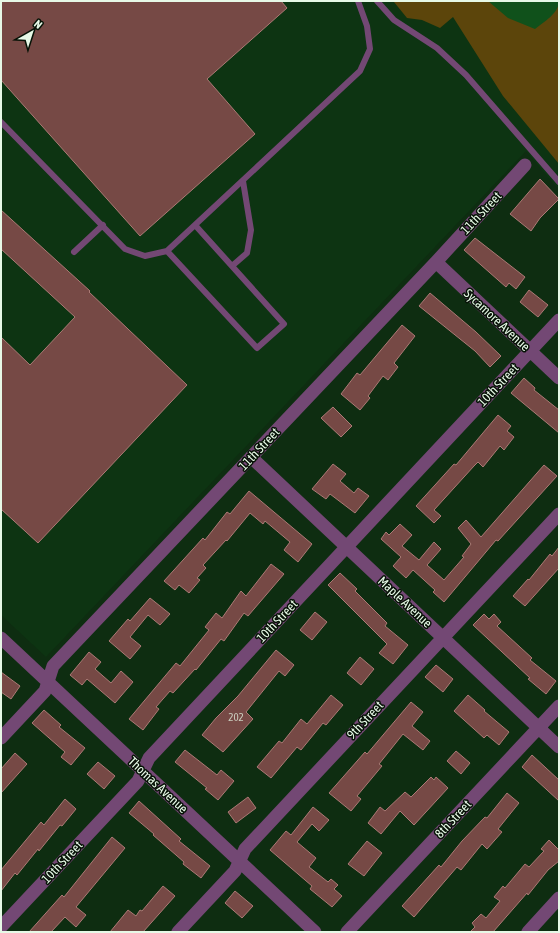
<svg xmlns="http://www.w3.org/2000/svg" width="560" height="933" viewBox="0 0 560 933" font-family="'Asap Condensed',sans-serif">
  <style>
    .built { fill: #0d3412 }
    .green { fill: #5c450b }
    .water { fill: #10511b }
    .building { fill: #764945; stroke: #ab7a75 }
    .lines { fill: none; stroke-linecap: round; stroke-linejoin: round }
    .lane { stroke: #734874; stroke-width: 6 }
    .street { stroke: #734874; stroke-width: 13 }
    .labels { text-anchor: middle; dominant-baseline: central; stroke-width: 3; stroke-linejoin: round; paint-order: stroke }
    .number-label { font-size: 11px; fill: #cbcdbe }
    .street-label { font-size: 13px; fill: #e7f9e7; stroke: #061206 }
  </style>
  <rect width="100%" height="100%" fill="#0e2d11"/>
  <path class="built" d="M1 1H559V190L526 151 46 657 1 615Z"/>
  <path class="green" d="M396 1H559V164L503 96 453 17 440 28 422 20 407 18 394 2Z"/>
  <path class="water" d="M488 1H559C559 13 544 22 535 29L508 18Z"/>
  <path class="building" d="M1 1H281L287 8 207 79 255 134 140 236 1 80Z
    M540 179 559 199 540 218 531 231 510 214Z
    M1 210 90 291 89 292 187 385 38 543 1 509V337L30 365 75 317 1 249Z
    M475 238 525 277 516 289 509 283 506 287 464 250Z
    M529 290 548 305 538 317 520 302Z
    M430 293 476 332 501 356 490 367 475 351 419 306Z
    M402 325 415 336 394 363 398 367 388 380 383 376 368 396 370 398 360 410 341 394 357 373 360 375Z
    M524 378 535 388 534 390 559 410V433L511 393Z
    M333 407 352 426 341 437 321 418Z
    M498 415 511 426 507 431 514 437 504 450 500 446 483 467 478 462 474 466 434 510 441 516 434 523 416 506 454 464 456 465Z
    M333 464 346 474 340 481 354 493 358 488 369 496 355 513 330 494 326 499 312 489Z
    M544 465 557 476 498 541 496 540 444 602 433 592 435 590 413 570 406 578 393 566 401 557 381 539 386 532 389 535 400 524 412 535 402 546 419 560 434 542 441 549 427 565 444 580 464 557 462 556 471 544 458 528 466 520 481 537Z
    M249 491 312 544 298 562 284 550 290 542 265 521 263 524 250 513 227 541 226 540 203 565 206 568 197 578 200 580 189 593 179 585 175 590 164 581 203 538 205 540 227 512 230 514Z
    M559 547V568L525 606 513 596 528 579 529 580 550 554 552 556Z
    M271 564 284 574 248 616 244 613 224 641 221 639 196 670 195 669 173 693 170 691 156 707 159 709 143 730 129 719 176 663 180 666 209 630 205 627 216 613 222 618 241 591 246 596Z
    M340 573 357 589 355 591 387 623 385 626 408 645 393 664 379 653 387 644 328 585Z
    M150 598 170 614 160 625 148 615 130 637 141 646 130 659 109 641 128 619 130 621Z
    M315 612 327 622 312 640 300 630Z
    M484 614 489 619 494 614 501 622 497 626 532 658 530 660 556 681 546 694 528 679 530 678 473 625Z
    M276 650 294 665 285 676 279 671 246 712 253 719 223 752 202 735 216 718 238 696Z
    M89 652 101 662 95 669 111 683 121 671 133 682 115 703 87 679 82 685 70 675Z
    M360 657 374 669 361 685 347 673Z
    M436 665 453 679 443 692 425 677Z
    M1 672 20 686 11 699 1 692Z
    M331 695 343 705 326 725 323 723 301 750 297 747 271 778 257 767 279 741 282 743 301 719 307 724Z
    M468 695 485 710 484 711 509 732 499 745 487 735 484 738 454 711Z
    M411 702 423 712 412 726 430 741 423 750 403 734 379 764 382 766 357 796 361 799 351 811 329 793 365 752 367 754Z
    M44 710 61 725 59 727 85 748 71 765 61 757 65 752 32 723Z
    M185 750 217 775 221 770 234 781 218 800 205 789 207 788 175 762Z
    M456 751 470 763 461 774 447 761Z
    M15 753 27 764 1 793V769Z
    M532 755 559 780V801L522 767Z
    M98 762 115 776 104 789 87 774Z
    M431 777 434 780 436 777 448 788 414 825 400 811 381 834 368 823 380 807 385 811 405 792 411 797Z
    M507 793 519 803 498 829 502 832 487 849 482 844 461 870 457 867 414 917 402 906 439 865 441 867 462 841 485 817 487 818Z
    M248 797 256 808 236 823 228 812Z
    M65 799 76 809 62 826 60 825 39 851 38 849 17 875 15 873 1 891V870L41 822 44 825Z
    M139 801 181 839 179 841 210 866 201 878 183 864 184 862 153 835 154 834 129 813Z
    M313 807 329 820 319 831 312 824 297 842 316 858 309 867 328 882 331 879 338 885 334 889 342 896 332 907 310 889 312 886 270 850 286 831 291 835Z
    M112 837 125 848 76 907 86 915 76 927 65 917 51 932H29L62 895 64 897Z
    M549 840 559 850V861L548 870 528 895 527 893 493 932H470L475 927 472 923 481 914 486 918 500 901 494 897 503 886 505 888 525 864 529 867 544 851 541 849Z
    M367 841 382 853 364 876 348 864Z
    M163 886 175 896 143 932H110L128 910 136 916 140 910 142 911Z
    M235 891 253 906 242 918 225 903Z"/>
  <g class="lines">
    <path class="lane" d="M377 1 394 20 437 48 466 75 559 182
      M1 122 125 249 145 256 167 251 360 71 370 49 367 26 358 1
      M167 251 257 348 284 324 195 225
      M74 252 103 225
      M232 266 247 253 251 230 243 181"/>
    <path class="street" d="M436 262 559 378
      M251 457 559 747
      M1 638 315 932
      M1 738 45 691 53 666 436 262 525 165
      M1 927 138 781 149 758 559 320
      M178 932 235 871 245 849 559 514
      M347 932 559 706
      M528 932 559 898"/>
  </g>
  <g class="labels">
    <g class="number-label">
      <text x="236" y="717">202</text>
    </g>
    <g class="street-label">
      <text transform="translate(481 213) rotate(-47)">11th Street</text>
      <text transform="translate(497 320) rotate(43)">Sycamore Avenue</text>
      <text transform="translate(498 385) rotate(-47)">10th Street</text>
      <text transform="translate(259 449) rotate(-47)">11th Street</text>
      <text transform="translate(405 602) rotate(43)">Maple Avenue</text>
      <text transform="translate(277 621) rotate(-47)">10th Street</text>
      <text transform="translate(365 720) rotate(-47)">9th Street</text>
      <text transform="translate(158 785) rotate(43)">Thomas Avenue</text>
      <text transform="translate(453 819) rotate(-47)">8th Street</text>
      <text transform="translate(62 862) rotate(-47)">10th Street</text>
    </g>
  </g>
  <rect width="560" height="933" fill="none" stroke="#e7f9e7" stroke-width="4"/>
  <g transform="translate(32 32) rotate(39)" stroke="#061206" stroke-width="3" paint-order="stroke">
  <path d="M0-3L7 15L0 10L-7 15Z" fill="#e7f9e7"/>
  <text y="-6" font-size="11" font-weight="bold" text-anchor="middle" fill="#e7f9e7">N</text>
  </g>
</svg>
